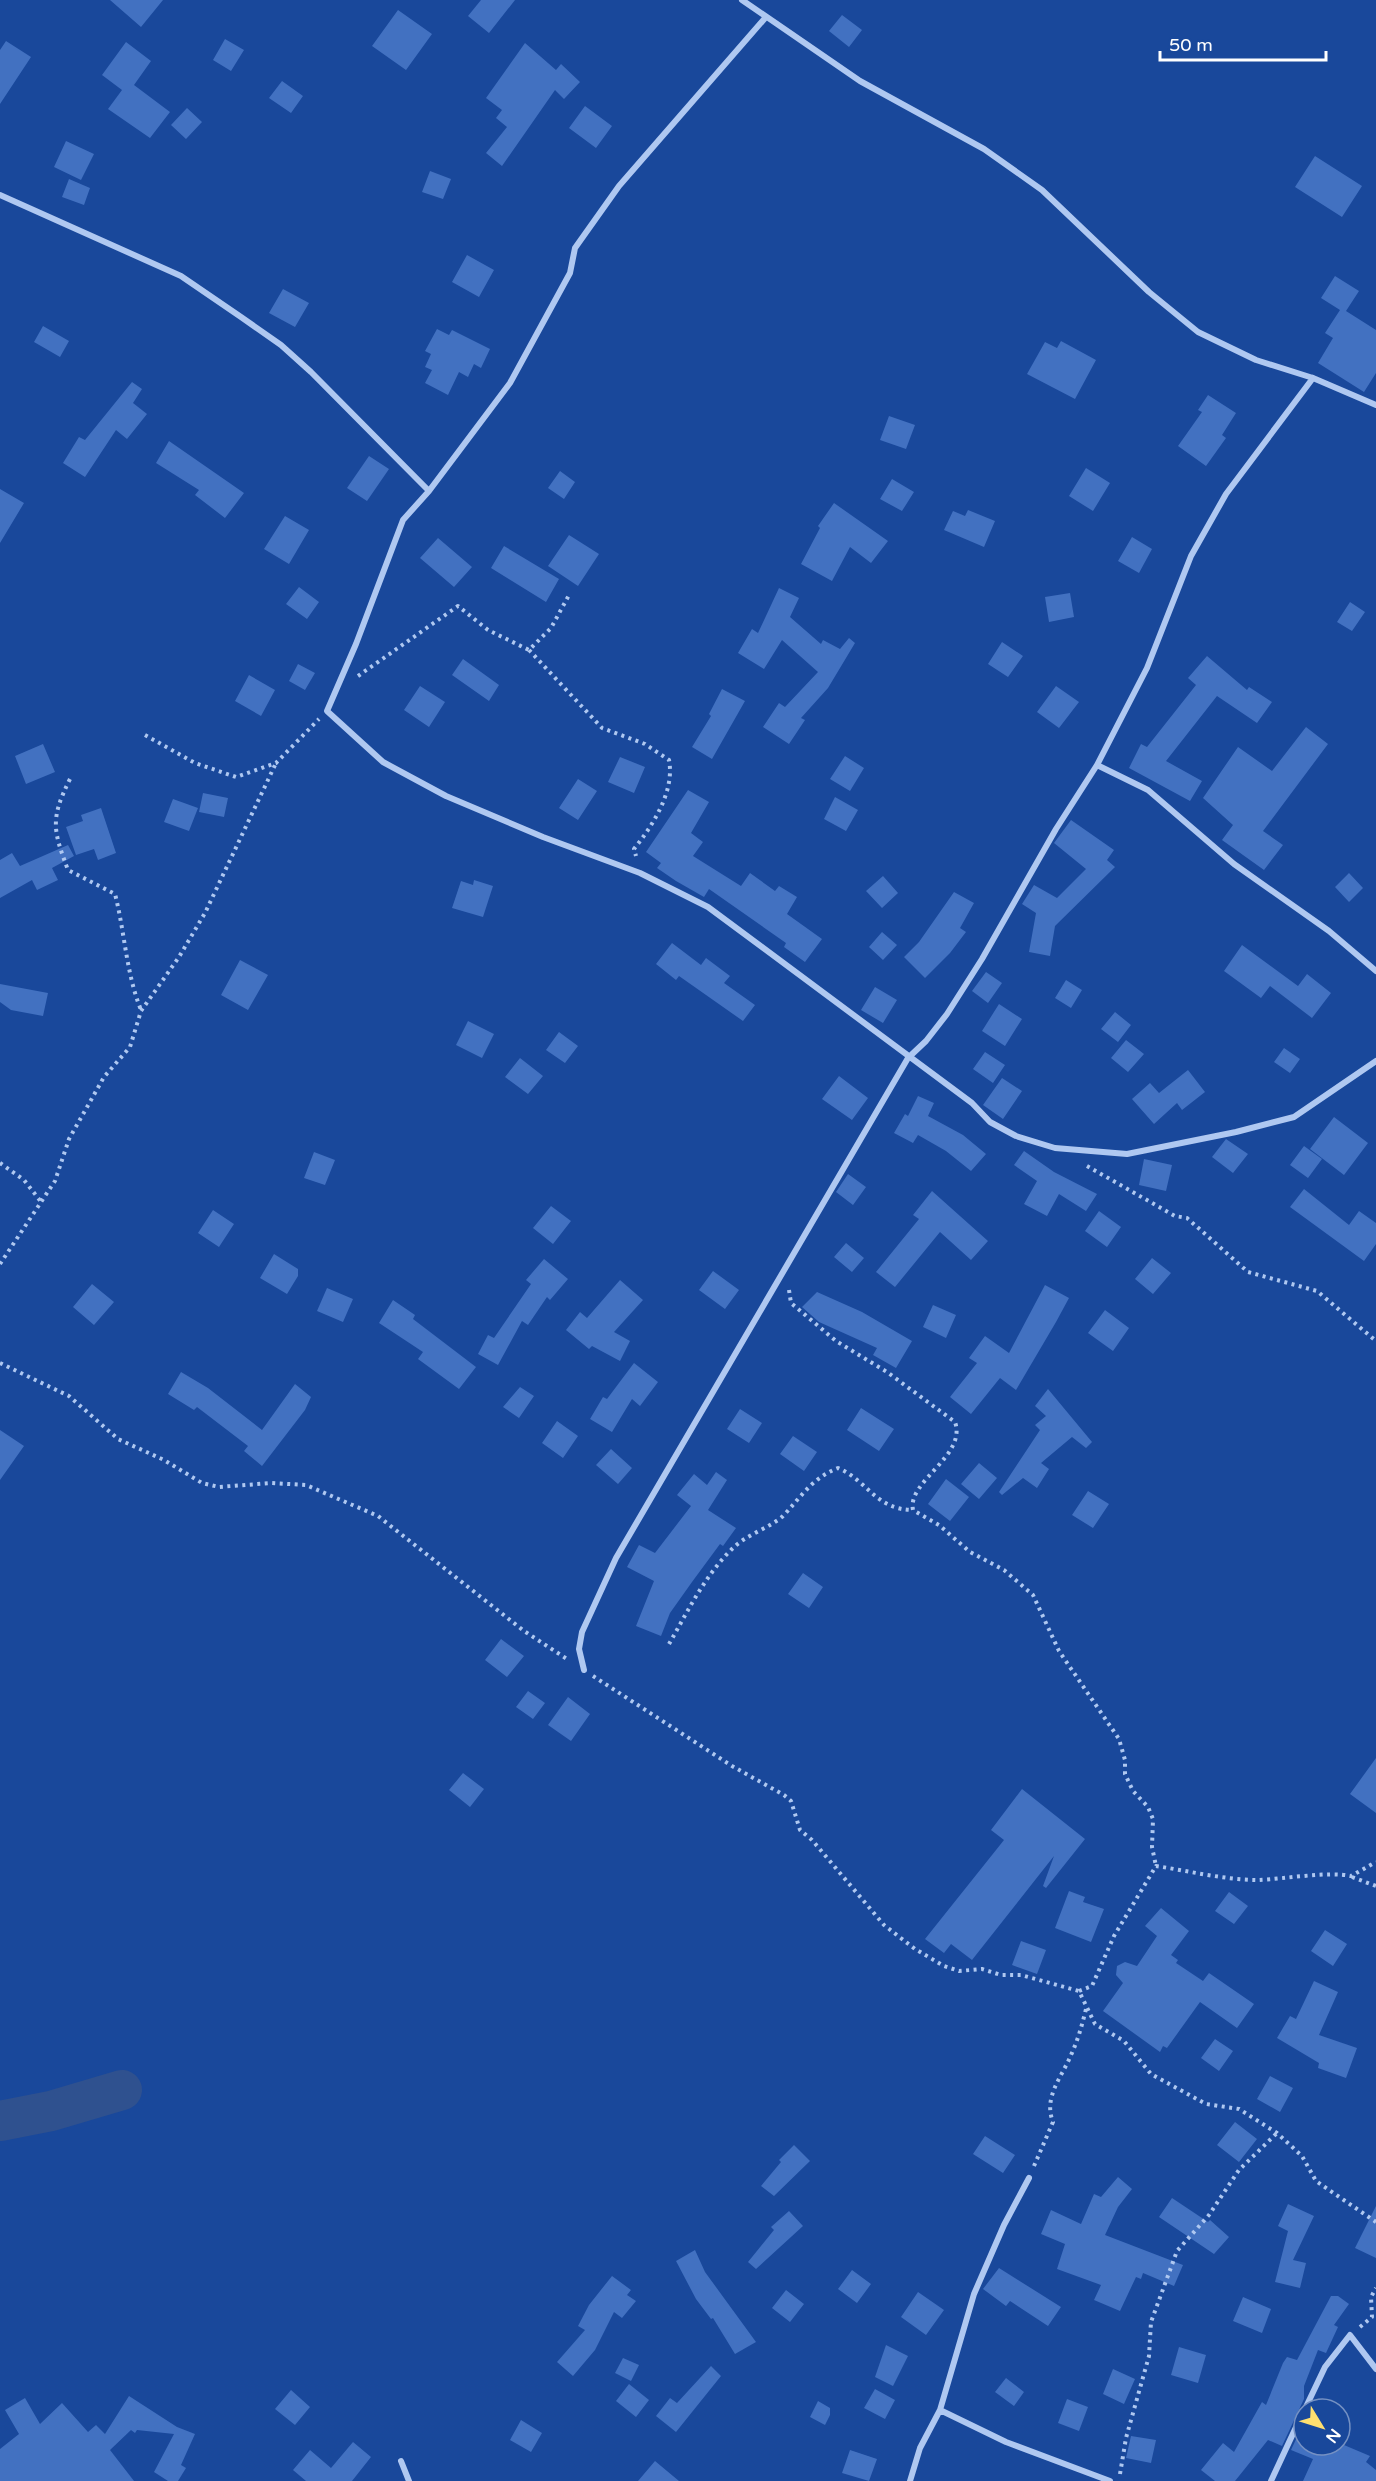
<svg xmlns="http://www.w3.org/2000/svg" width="1376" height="2481" viewBox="0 0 1376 2481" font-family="'Varela Round',sans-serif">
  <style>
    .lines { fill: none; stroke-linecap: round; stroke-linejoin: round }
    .river { stroke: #2f518f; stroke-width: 40 }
    .building { fill: #4271c1 }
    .path { stroke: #afc8f1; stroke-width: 4; stroke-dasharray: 3 4.5; stroke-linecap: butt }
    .street { stroke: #afc8f1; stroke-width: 6 }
  </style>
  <rect width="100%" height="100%" fill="#19489b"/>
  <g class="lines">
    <path class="river" d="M0 2121 51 2111 122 2090"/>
  </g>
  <path class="building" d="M110 0H163L141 27Z
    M481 0H515L489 33 468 16Z
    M398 10 432 34 406 70 372 46Z
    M842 15 862 30 849 47 829 31Z
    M225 39 244 50 231 71 213 60Z
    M6 41 31 57 0 104V50Z
    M126 42 151 61 134 85 170 112 150 138 108 109 122 90 102 75Z
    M525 43 556 70 561 64 580 82 564 99 555 90 502 166 486 153 507 127 496 118 502 110 486 98Z
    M282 81 303 96 291 113 269 98Z
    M585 106 612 126 596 148 569 128Z
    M187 108 202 122 186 139 171 125Z
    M66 141 94 154 81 180 54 167Z
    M1315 156 1362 186 1342 217 1295 187Z
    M430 171 451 179 443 199 422 192Z
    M69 179 90 188 84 205 62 197Z
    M467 255 494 270 479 297 452 282Z
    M1335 276 1359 291 1346 311 1376 330V373L1364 392 1318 363 1333 338 1325 333 1340 310 1321 298Z
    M283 289 309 303 295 327 269 313Z
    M43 326 69 341 60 357 34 342Z
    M437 329 449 335 452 330 490 349 481 368 474 364 468 377 459 372 448 395 425 383 432 370 425 367 431 354 425 351Z
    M1061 341 1096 360 1075 399 1027 374 1045 342 1057 348Z
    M132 382 142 389 133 403 147 414 127 439 116 430 85 477 63 463 79 437 85 440Z
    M1208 395 1236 413 1222 435 1226 438 1206 466 1178 446 1202 412 1198 410Z
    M889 416 915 425 906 449 880 440Z
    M169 441 244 493 225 518 195 495 199 490 156 463Z
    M369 456 389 469 367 501 347 488Z
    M1086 468 1110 483 1093 511 1069 496Z
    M560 471 575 482 564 499 548 488Z
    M892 479 914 492 902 511 880 499Z
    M0 489 24 503 0 543Z
    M834 503 888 541 871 563 850 547 832 581 801 564 820 528 818 526Z
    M968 510 995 521 984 547 944 530 953 511 965 516Z
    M285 516 309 530 289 564 264 549Z
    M569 535 599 554 578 586 548 566Z
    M1132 537 1152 549 1139 573 1118 561Z
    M438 538 472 567 454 587 420 558Z
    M504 546 559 579 546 602 491 568Z
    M299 587 319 602 307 619 286 604Z
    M779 588 799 598 790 617 821 644 823 640 840 649 849 638 855 643 828 688 801 718 805 720 789 744 763 727 779 703 785 707 818 672 782 640 764 669 738 653 752 629 758 633Z
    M1070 593 1074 617 1049 622 1045 597Z
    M1350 602 1365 612 1352 631 1337 622Z
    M1002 642 1023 656 1008 677 988 664Z
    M1207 656 1247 690 1249 687 1272 702 1257 723 1217 696 1166 761 1202 781 1190 801 1129 768 1141 744 1147 747 1196 685 1188 678Z
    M463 659 499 685 489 701 452 675Z
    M298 664 315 673 305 690 289 681Z
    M249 675 275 690 261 716 235 701Z
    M420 686 445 702 429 727 404 710Z
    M1056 686 1079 702 1059 728 1037 712Z
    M722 689 745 701 712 759 692 747 711 716 709 714Z
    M1306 727 1328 744 1263 831 1283 845 1264 870 1222 840 1233 825 1203 798 1238 747 1272 771Z
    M43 744 55 772 26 784 15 756Z
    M845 756 864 768 850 791 830 779Z
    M620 757 645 767 634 793 608 782Z
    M578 779 597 791 578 820 559 808Z
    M688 790 709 802 691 833 703 842 693 856 741 886 750 873 775 891 779 886 797 897 787 914 822 939 805 962 784 947 786 943 709 889 704 897 676 881 657 868 661 863 646 852Z
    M203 793 228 798 224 817 199 812Z
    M835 797 858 810 846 831 824 819Z
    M173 799 198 808 189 831 164 822Z
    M101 808 116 853 98 860 94 849 76 855 66 827 83 821 81 815Z
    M1071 820 1114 850 1107 860 1115 867 1055 926 1050 956 1029 952 1036 913 1022 904 1034 885 1057 898 1086 869 1054 843Z
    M68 845 74 856 52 868 58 880 37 890 32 880 0 898V860L12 853 20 866Z
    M1349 873 1363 888 1349 902 1335 887Z
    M883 876 898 893 882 908 866 891Z
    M474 880 493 886 483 917 452 908 461 881 473 885Z
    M954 892 974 903 960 928 966 932 950 953 925 978 904 957 919 942Z
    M882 932 897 945 883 960 869 947Z
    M672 943 701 965 706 958 730 976 724 983 755 1005 743 1021 679 976 676 980 656 964Z
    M1242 945 1298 986 1307 974 1331 993 1312 1018 1270 986 1261 998 1224 971Z
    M240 960 268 975 248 1010 221 995Z
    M986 972 1002 983 988 1003 972 991Z
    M1066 980 1082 990 1071 1008 1055 998Z
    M0 984 48 993 43 1016 11 1010 0 1002Z
    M875 987 897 1000 883 1023 861 1010Z
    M999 1004 1022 1019 1005 1046 982 1031Z
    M1115 1012 1131 1025 1118 1042 1101 1029Z
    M468 1021 494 1034 482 1058 456 1045Z
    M559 1032 578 1046 565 1063 546 1050Z
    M1126 1040 1144 1054 1128 1072 1111 1058Z
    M1284 1048 1300 1059 1290 1073 1274 1062Z
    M985 1052 1005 1065 993 1083 973 1069Z
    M520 1058 543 1076 528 1094 505 1077Z
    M1188 1070 1205 1092 1182 1110 1177 1103 1154 1124 1132 1099 1150 1083 1159 1093Z
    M839 1076 868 1098 852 1120 822 1099Z
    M1002 1078 1022 1091 1003 1119 983 1105Z
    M918 1096 934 1103 928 1116 963 1135 986 1154 971 1171 946 1151 918 1135 913 1143 894 1133 905 1114 908 1116Z
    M1334 1117 1368 1143 1344 1175 1310 1149Z
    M1226 1139 1248 1154 1233 1173 1212 1157Z
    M1304 1146 1322 1159 1308 1178 1290 1165Z
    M1024 1151 1054 1172 1097 1194 1086 1211 1059 1194 1047 1216 1024 1204 1037 1181 1014 1165Z
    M314 1152 335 1160 325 1185 304 1178Z
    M1144 1159 1172 1165 1166 1191 1139 1185Z
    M848 1174 866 1187 853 1205 836 1192Z
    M1304 1189 1349 1225 1359 1211 1376 1223V1244L1364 1261 1290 1207Z
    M932 1191 988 1241 971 1260 940 1232 895 1287 876 1272 919 1219 913 1215Z
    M551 1206 571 1221 553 1244 533 1228Z
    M213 1210 234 1224 219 1247 198 1233Z
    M1099 1211 1121 1227 1107 1247 1085 1231Z
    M846 1243 864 1258 852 1272 834 1257Z
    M274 1254 298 1269V1276L287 1294 260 1278Z
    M1152 1258 1171 1273 1153 1294 1135 1279Z
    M544 1259 568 1279 550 1300 547 1297 528 1325 522 1321 498 1365 478 1354 488 1335 494 1338 531 1284 526 1280Z
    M713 1271 739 1290 725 1309 699 1290Z
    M620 1280 643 1300 614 1332 630 1341 620 1361 592 1346 589 1349 566 1330 580 1312 587 1318Z
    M92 1284 114 1302 94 1325 73 1307Z
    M1045 1285 1069 1298 1056 1322 1016 1390 1000 1378 971 1414 950 1397 977 1363 969 1358 985 1336 1009 1353Z
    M327 1288 353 1299 343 1322 317 1311Z
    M817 1292 862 1312 912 1341 896 1368 873 1355 877 1348 819 1322 802 1307Z
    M393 1300 415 1315 413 1319 476 1367 459 1389 418 1359 423 1352 379 1323Z
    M933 1305 956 1315 946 1338 923 1327Z
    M1105 1310 1129 1328 1113 1351 1088 1333Z
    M634 1363 658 1382 640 1406 632 1399 612 1432 590 1419 603 1397 607 1399Z
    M181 1372 208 1388 262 1430 295 1384 311 1397 305 1410 262 1466 244 1451 248 1446 197 1407 194 1410 168 1394Z
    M520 1387 534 1396 519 1418 503 1407Z
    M1048 1389 1092 1442 1086 1448 1072 1437 1041 1463 1049 1469 1037 1488 1023 1478 1002 1495 999 1492 1040 1430 1035 1425 1046 1416 1035 1406Z
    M861 1408 894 1429 879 1451 847 1430Z
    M740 1409 762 1423 749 1443 727 1429Z
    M557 1421 578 1436 563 1458 542 1443Z
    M0 1430 24 1446 0 1480Z
    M793 1436 817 1452 804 1471 780 1454Z
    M611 1449 632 1468 618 1484 596 1465Z
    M979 1463 997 1478 979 1499 961 1484Z
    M716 1472 727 1480 708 1510 736 1528 723 1546 720 1544 692 1582 670 1613 661 1636 636 1626 654 1581 627 1567 639 1545 655 1553 691 1506 677 1495 694 1474 707 1485Z
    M946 1479 969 1497 950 1521 928 1504Z
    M1088 1491 1109 1504 1093 1528 1072 1515Z
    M803 1573 823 1587 809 1608 788 1594Z
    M501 1639 524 1656 507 1677 485 1660Z
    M528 1691 545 1703 533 1719 516 1707Z
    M568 1697 590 1714 571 1741 548 1725Z
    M1376 1758V1813L1350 1794Z
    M463 1773 484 1789 470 1807 449 1790Z
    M1022 1789 1085 1839 1046 1888 1043 1886 1054 1856 972 1960 951 1944 944 1953 925 1939 1004 1840 991 1830Z
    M1069 1891 1085 1897 1083 1902 1104 1909 1091 1942 1055 1928Z
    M1229 1892 1248 1906 1234 1924 1215 1911Z
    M1161 1908 1189 1931 1171 1955 1178 1960 1176 1963 1203 1981 1209 1973 1254 2004 1237 2028 1200 2002 1167 2048 1163 2046 1160 2052 1103 2011 1123 1983 1116 1975 1117 1966 1125 1962 1137 1966 1157 1936 1145 1926Z
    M1325 1930 1347 1944 1333 1966 1311 1951Z
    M1021 1941 1046 1950 1037 1974 1012 1965Z
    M1314 1981 1338 1992 1319 2035 1357 2048 1346 2078 1318 2068 1319 2063 1277 2038 1290 2016 1296 2019Z
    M1215 2039 1233 2051 1219 2071 1201 2058Z
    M1270 2076 1293 2088 1280 2112 1257 2099Z
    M1235 2122 1257 2139 1239 2162 1217 2145Z
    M985 2136 1015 2155 1003 2173 973 2154Z
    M794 2145 810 2161 774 2196 761 2186 781 2162 779 2160Z
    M1118 2177 1132 2189 1118 2207 1105 2235 1183 2265 1174 2286 1143 2273 1141 2279 1136 2277 1120 2311 1094 2300 1101 2285 1057 2269 1065 2244 1041 2234 1051 2210 1081 2224 1094 2194 1101 2197Z
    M1172 2198 1208 2222 1210 2220 1229 2237 1214 2254 1159 2217Z
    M1288 2204 1314 2216 1293 2260 1306 2263 1300 2288 1275 2282 1288 2231 1278 2226Z
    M1376 2206V2258L1355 2248Z
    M789 2211 803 2226 756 2269 748 2262 774 2230 771 2227Z
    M695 2250 705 2272 756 2342 735 2354 713 2318 711 2319 696 2299 676 2261Z
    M999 2268 1061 2307 1048 2326 1010 2301 1006 2306 983 2289Z
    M852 2270 871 2284 857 2303 838 2289Z
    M612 2276 631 2290 627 2295 636 2301 622 2318 614 2312 595 2350 573 2376 557 2362 585 2330 578 2326 589 2305Z
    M786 2290 804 2304 790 2322 772 2308Z
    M918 2292 944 2310 926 2335 901 2317Z
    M1331 2296H1338L1349 2304 1334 2325 1338 2327 1326 2353 1318 2350 1304 2386V2399L1282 2446 1268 2440 1235 2481H1215L1201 2470 1223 2443 1234 2452 1262 2402 1266 2405 1283 2363 1287 2357 1297 2360Z
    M1243 2297 1271 2309 1262 2333 1233 2321Z
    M886 2345 908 2356 893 2386 875 2377Z
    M1179 2347 1206 2355 1198 2383 1171 2375Z
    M623 2358 639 2365 631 2381 615 2373Z
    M711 2366 721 2376 676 2432 656 2416 670 2398 677 2403Z
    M1113 2369 1135 2379 1124 2404 1103 2394Z
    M1006 2378 1024 2392 1014 2406 995 2392Z
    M629 2384 649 2400 636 2417 616 2401Z
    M875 2389 895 2400 885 2419 864 2408Z
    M291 2390 310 2407 295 2425 275 2409Z
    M129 2396 177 2427 195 2434 181 2465 186 2468 178 2481H168L154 2472 174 2434 137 2430 135 2433 131 2430 110 2450 134 2481H0V2449L19 2434 5 2410 25 2398 40 2424 62 2403 88 2432 96 2425 105 2434Z
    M1067 2399 1088 2407 1079 2431 1058 2423Z
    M818 2401 830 2408V2415L825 2425 810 2417Z
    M521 2420 542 2433 531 2452 510 2440Z
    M1304 2422V2445H1344L1370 2456 1366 2462 1376 2470V2481H1303L1313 2459 1291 2450Z
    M1131 2436 1156 2440 1151 2463 1126 2458Z
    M353 2442 371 2457 352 2481H306L293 2470 310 2450 331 2468Z
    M850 2450 877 2459 869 2481 842 2473Z
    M655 2461 679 2481H638Z"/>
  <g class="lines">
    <path class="path" d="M529 650 602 728 645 744 669 760C675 791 653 825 634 849L636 856
      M358 676 458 606 488 630 529 650 551 628 569 595
      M145 735 195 763 236 777 276 763 319 719
      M70 779C50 819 53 830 68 870L115 894C125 933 126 973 141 1010
      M0 1163 24 1180 42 1203
      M1087 1166 1175 1216 1187 1218 1248 1272 1317 1291 1376 1341
      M0 1264 55 1181 69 1139 104 1077 130 1047 141 1011 179 957 205 913 276 763
      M789 1290 791 1303 836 1341 887 1372 955 1422C967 1456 907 1481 913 1510L939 1525 970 1552 1004 1570 1033 1595 1059 1651 1119 1739 1125 1760V1774L1133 1791 1148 1807 1153 1819 1152 1847 1156 1866
      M0 1363 69 1396 118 1439 164 1460 202 1483 219 1487 271 1483 306 1485 378 1516 524 1631 567 1659
      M669 1644C688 1611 705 1575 733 1548 746 1535 771 1527 783 1516 801 1497 812 1478 838 1468 868 1481 876 1510 913 1510
      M593 1676 732 1766 784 1795 791 1801 800 1830 812 1840 884 1925 915 1949 944 1966 959 1971 982 1969 1001 1975H1021L1079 1991 1095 2024 1124 2041 1151 2074 1206 2104 1239 2109 1277 2133 1302 2156 1316 2181 1376 2222
      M1352 1877 1376 1886
      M1079 1991 1092 1986 1114 1936 1156 1866C1189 1871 1225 1880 1259 1880 1284 1879 1329 1871 1351 1876L1376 1862
      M1034 2166 1053 2122C1043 2097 1062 2077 1071 2055 1078 2040 1082 2025 1086 2009
      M1360 2327 1372 2317 1371 2297 1376 2288
      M1120 2474 1126 2438 1149 2356 1151 2322 1177 2251 1209 2215 1239 2170 1277 2133"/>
    <path class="street" d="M742 0 860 81 984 149 1042 190 1149 292 1198 332 1256 360 1313 378 1376 405
      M766 17 619 186 575 248 570 273 510 383 429 491 403 520 356 644 327 711 383 762 446 796 543 837 640 873 708 907 972 1103 990 1122 1016 1136 1055 1148 1127 1154 1236 1132 1294 1117 1376 1061
      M0 195 181 276 241 317 281 345 311 372 429 491
      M1097 765 1148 790 1234 864 1329 931 1376 971
      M584 1670 579 1649 582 1632 616 1558 908 1058 926 1041 947 1014 982 959 1056 829 1097 765 1147 668 1191 556 1226 494 1313 378
      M1305 2409 1325 2367 1350 2335 1376 2369
      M940 2410 1006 2442 1110 2481
      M401 2461 409 2481
      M910 2481 920 2448 940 2410 974 2294 1004 2225 1029 2178
      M1271 2481 1304 2410"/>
  </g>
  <g transform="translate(1322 2427) rotate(128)"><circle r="28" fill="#19489b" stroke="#7591c3" stroke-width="1.5"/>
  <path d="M0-4.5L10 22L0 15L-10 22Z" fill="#ffe070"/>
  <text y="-9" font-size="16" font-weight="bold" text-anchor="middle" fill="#ffffff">N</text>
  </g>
  <path d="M1160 51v9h166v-9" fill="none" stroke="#ffffff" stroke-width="3"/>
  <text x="1169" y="51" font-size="18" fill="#ffffff" stroke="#19489b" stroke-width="4.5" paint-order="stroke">50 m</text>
</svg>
